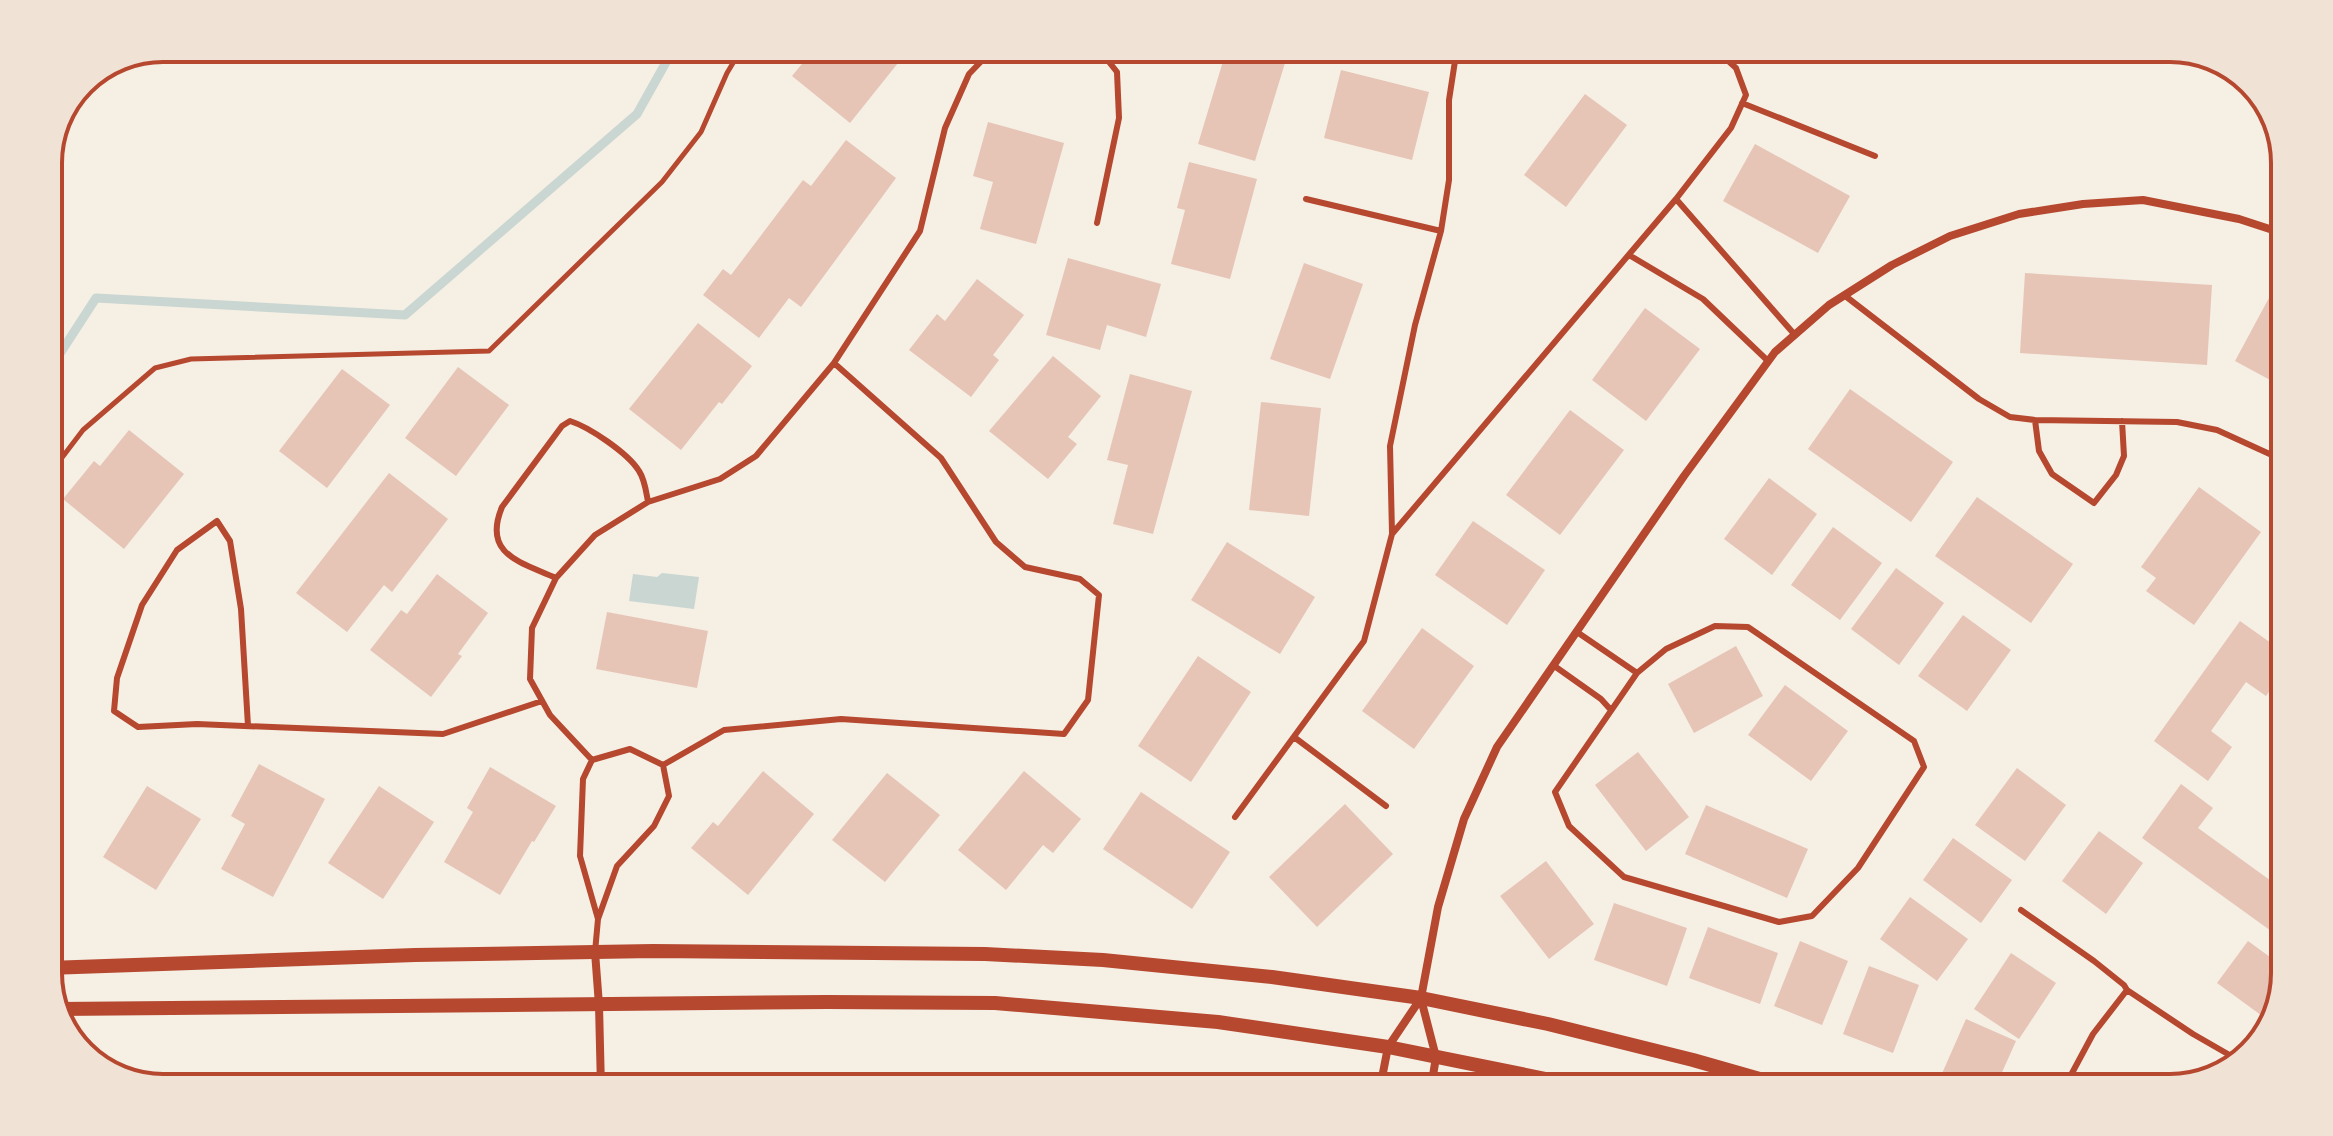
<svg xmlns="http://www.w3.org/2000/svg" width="2333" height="1136" viewBox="0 0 2333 1136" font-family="'Space Grotesk',sans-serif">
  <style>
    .water { fill: #c9d6d2 }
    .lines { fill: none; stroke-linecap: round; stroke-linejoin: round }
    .stream { stroke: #c9d6d2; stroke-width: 9 }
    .building { fill: #e6c5b7 }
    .path { stroke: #b5482f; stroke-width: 5 }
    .service { stroke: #b5482f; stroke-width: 6 }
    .minor { stroke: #b5482f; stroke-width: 8 }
    .tertiary { stroke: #b5482f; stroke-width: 14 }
    .rim { fill: none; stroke: #b5482f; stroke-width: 4 }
  </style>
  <rect width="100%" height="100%" fill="#f6efe4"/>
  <path class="water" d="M662 573 699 577 694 609 629 601 633 574 657 577Z"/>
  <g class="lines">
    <path class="stream" d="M48 372 96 298 405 315 637 114 674 48"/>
  </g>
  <path class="building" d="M815 48H910L850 123 792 76Z
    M1227 48H1235L1285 63 1255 161 1198 144Z
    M1805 48H1843L1812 63Z
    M1341 70 1429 92 1412 160 1324 138Z
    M1585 94 1627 125 1566 207 1524 175Z
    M988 122 1064 143 1036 244 980 229 993 182 973 176Z
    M846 140 896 178 801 307 789 298 759 338 703 295 723 269 731 275 803 180 811 186Z
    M1755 144 1850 196 1818 253 1723 201Z
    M1189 162 1257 179 1230 279 1171 264 1185 210 1177 208Z
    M1068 258 1161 284 1146 337 1107 325 1100 350 1046 335Z
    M1304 263 1363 284 1330 379 1270 359Z
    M2025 273 2212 285 2207 365 2020 353Z
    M977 279 1024 315 993 355 999 360 971 397 909 350 937 314 945 321Z
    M2270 296 2285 304V388L2235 361Z
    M1645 308 1700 349 1646 421 1592 380Z
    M698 323 752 366 722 404 719 402 681 450 629 409Z
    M1053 356 1101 396 1068 437 1077 444 1048 479 989 431Z
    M458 367 509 405 456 476 405 438Z
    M342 369 390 405 327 488 279 451Z
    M1130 374 1192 391 1153 534 1113 524 1128 465 1107 460Z
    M1850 389 1953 462 1911 522 1808 449Z
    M1261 402 1321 408 1309 516 1249 510Z
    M1570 410 1624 450 1560 535 1506 495Z
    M129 430 184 474 124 549 63 499 94 461 100 466Z
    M389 473 448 519 392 592 384 585 347 632 296 593Z
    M1769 478 1817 514 1772 575 1724 539Z
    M2199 487 2261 532 2194 625 2146 591 2156 578 2141 567Z
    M1977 497 2073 564 2031 623 1935 556Z
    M1473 521 1545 570 1507 625 1435 575Z
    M1833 527 1882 563 1840 620 1791 585Z
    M1227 542 1315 597 1280 654 1191 600Z
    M1896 568 1944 603 1899 665 1851 629Z
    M437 574 488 613 458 654 462 656 431 697 370 650 401 610 407 614Z
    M607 612 708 631 697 688 596 669Z
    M1963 615 2011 650 1967 711 1918 676Z
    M2240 621 2285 653V670L2266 696 2246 682 2211 731 2232 747 2208 781 2154 741Z
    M1422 628 1474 666 1414 749 1362 711Z
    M1736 646 1763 696 1694 733 1668 684Z
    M1198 656 1251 692 1191 782 1138 746Z
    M1785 685 1848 731 1811 781 1748 735Z
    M1638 752 1689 817 1646 851 1595 785Z
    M259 764 325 799 273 897 221 869 245 824 231 816Z
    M490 767 556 806 534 842 532 841 500 895 444 862 473 812 467 808Z
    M2017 768 2066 805 2025 861 1975 825Z
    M763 771 814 814 748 895 691 848 713 822 718 826Z
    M1024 771 1081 819 1053 853 1043 845 1006 890 958 850Z
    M887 773 940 815 885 882 832 840Z
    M2181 784 2213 808 2198 828 2285 891V941L2142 838Z
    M147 786 201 819 156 890 103 857Z
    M379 786 434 822 383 899 328 863Z
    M1141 792 1230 852 1192 909 1103 849Z
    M1345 804 1393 854 1317 927 1269 877Z
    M1706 805 1808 849 1787 898 1685 854Z
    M2099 831 2143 863 2106 914 2062 881Z
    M1953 838 2012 880 1981 923 1923 880Z
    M1546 861 1594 924 1549 959 1500 896Z
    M1910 897 1968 939 1937 981 1880 939Z
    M1614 903 1687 928 1667 986 1594 960Z
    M1708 927 1778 953 1760 1004 1689 978Z
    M1800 941 1848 961 1822 1025 1774 1006Z
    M2248 941 2285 968 2276 1012 2269 1021 2217 983Z
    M2011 953 2056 983 2019 1039 1974 1009Z
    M1869 966 1919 985 1893 1053 1843 1034Z
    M1966 1019 2016 1041 1995 1088H1962L1940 1078Z
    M2138 1076 2155 1088H2129Z
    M852 1082 891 1086 890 1088H851Z"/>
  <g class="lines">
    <path class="path" d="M48 476 83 430 155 368 191 359 489 351 662 182 701 132 727 73 742 48"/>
    <path class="service" d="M1742 103 1875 156
      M1306 199 1441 231
      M1676 199 1795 335
      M1097 223 1119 118 1117 72 1098 48
      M1629 255 1703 299 1768 361
      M1844 295 1979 399 2010 417 2035 420 2177 422 2217 430 2285 461
      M2035 420 2039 451 2052 474 2094 503 2116 475 2124 456 2122 421
      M1392 533 1390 446 1415 325 1441 231 1449 180V100L1457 48
      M556 578C521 562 482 555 502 507L562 426 570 421C589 427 628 453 639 471 645 480 646 491 648 502
      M1715 626 1748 627 1914 741 1924 767 1858 868 1812 916 1779 922 1624 877 1569 826 1555 792 1637 673 1666 649Z
      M1577 632 1637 673
      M1553 665 1601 699 1610 709
      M248 726 241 609 230 541 217 521 177 550 142 605 117 678 114 711 138 727 197 724 443 734 542 701
      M1294 737 1386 806
      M592 760 550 715 530 679 532 628 556 578 595 535 648 502 720 479 756 456 834 363
      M663 765 724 730 841 719 1064 734 1088 700 1099 595 1080 579 1025 567 996 542 941 458 834 363 920 231 945 128 969 74 994 48
      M1235 817 1364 641 1392 534 1676 199 1731 128 1746 95 1736 68 1714 48
      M2021 910 2094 961 2124 985 2127 990
      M595 952 598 919 617 866 654 826 669 796 663 765 630 749 592 760 583 779 580 856 598 919
      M2064 1088 2093 1034 2127 990 2193 1034 2240 1061"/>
    <path class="minor" d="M595 952 599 1005 601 1088
      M1421 999 1436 1057 1431 1088
      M1380 1088 1388 1047 1421 998 1438 907 1464 819 1497 747 1684 476 1775 352 1829 305 1892 265 1950 236 2019 214 2083 204 2143 200 2239 219 2285 234"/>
    <path class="tertiary" d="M48 968 415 955 653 951 985 954 1103 960 1272 977 1421 998 1548 1024 1693 1060 1791 1088
      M58 1009 827 1002 995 1003 1218 1022 1388 1047 1590 1088"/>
  </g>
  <path d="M0 0H2333V1136H0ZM163 62H2170A101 101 0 0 1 2271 163V973A101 101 0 0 1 2170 1074H163A101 101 0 0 1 62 973V163A101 101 0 0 1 163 62Z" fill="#f1e2d6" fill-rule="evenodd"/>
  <path class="rim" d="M163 62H2170A101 101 0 0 1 2271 163V973A101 101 0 0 1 2170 1074H163A101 101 0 0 1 62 973V163A101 101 0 0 1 163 62Z"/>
</svg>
